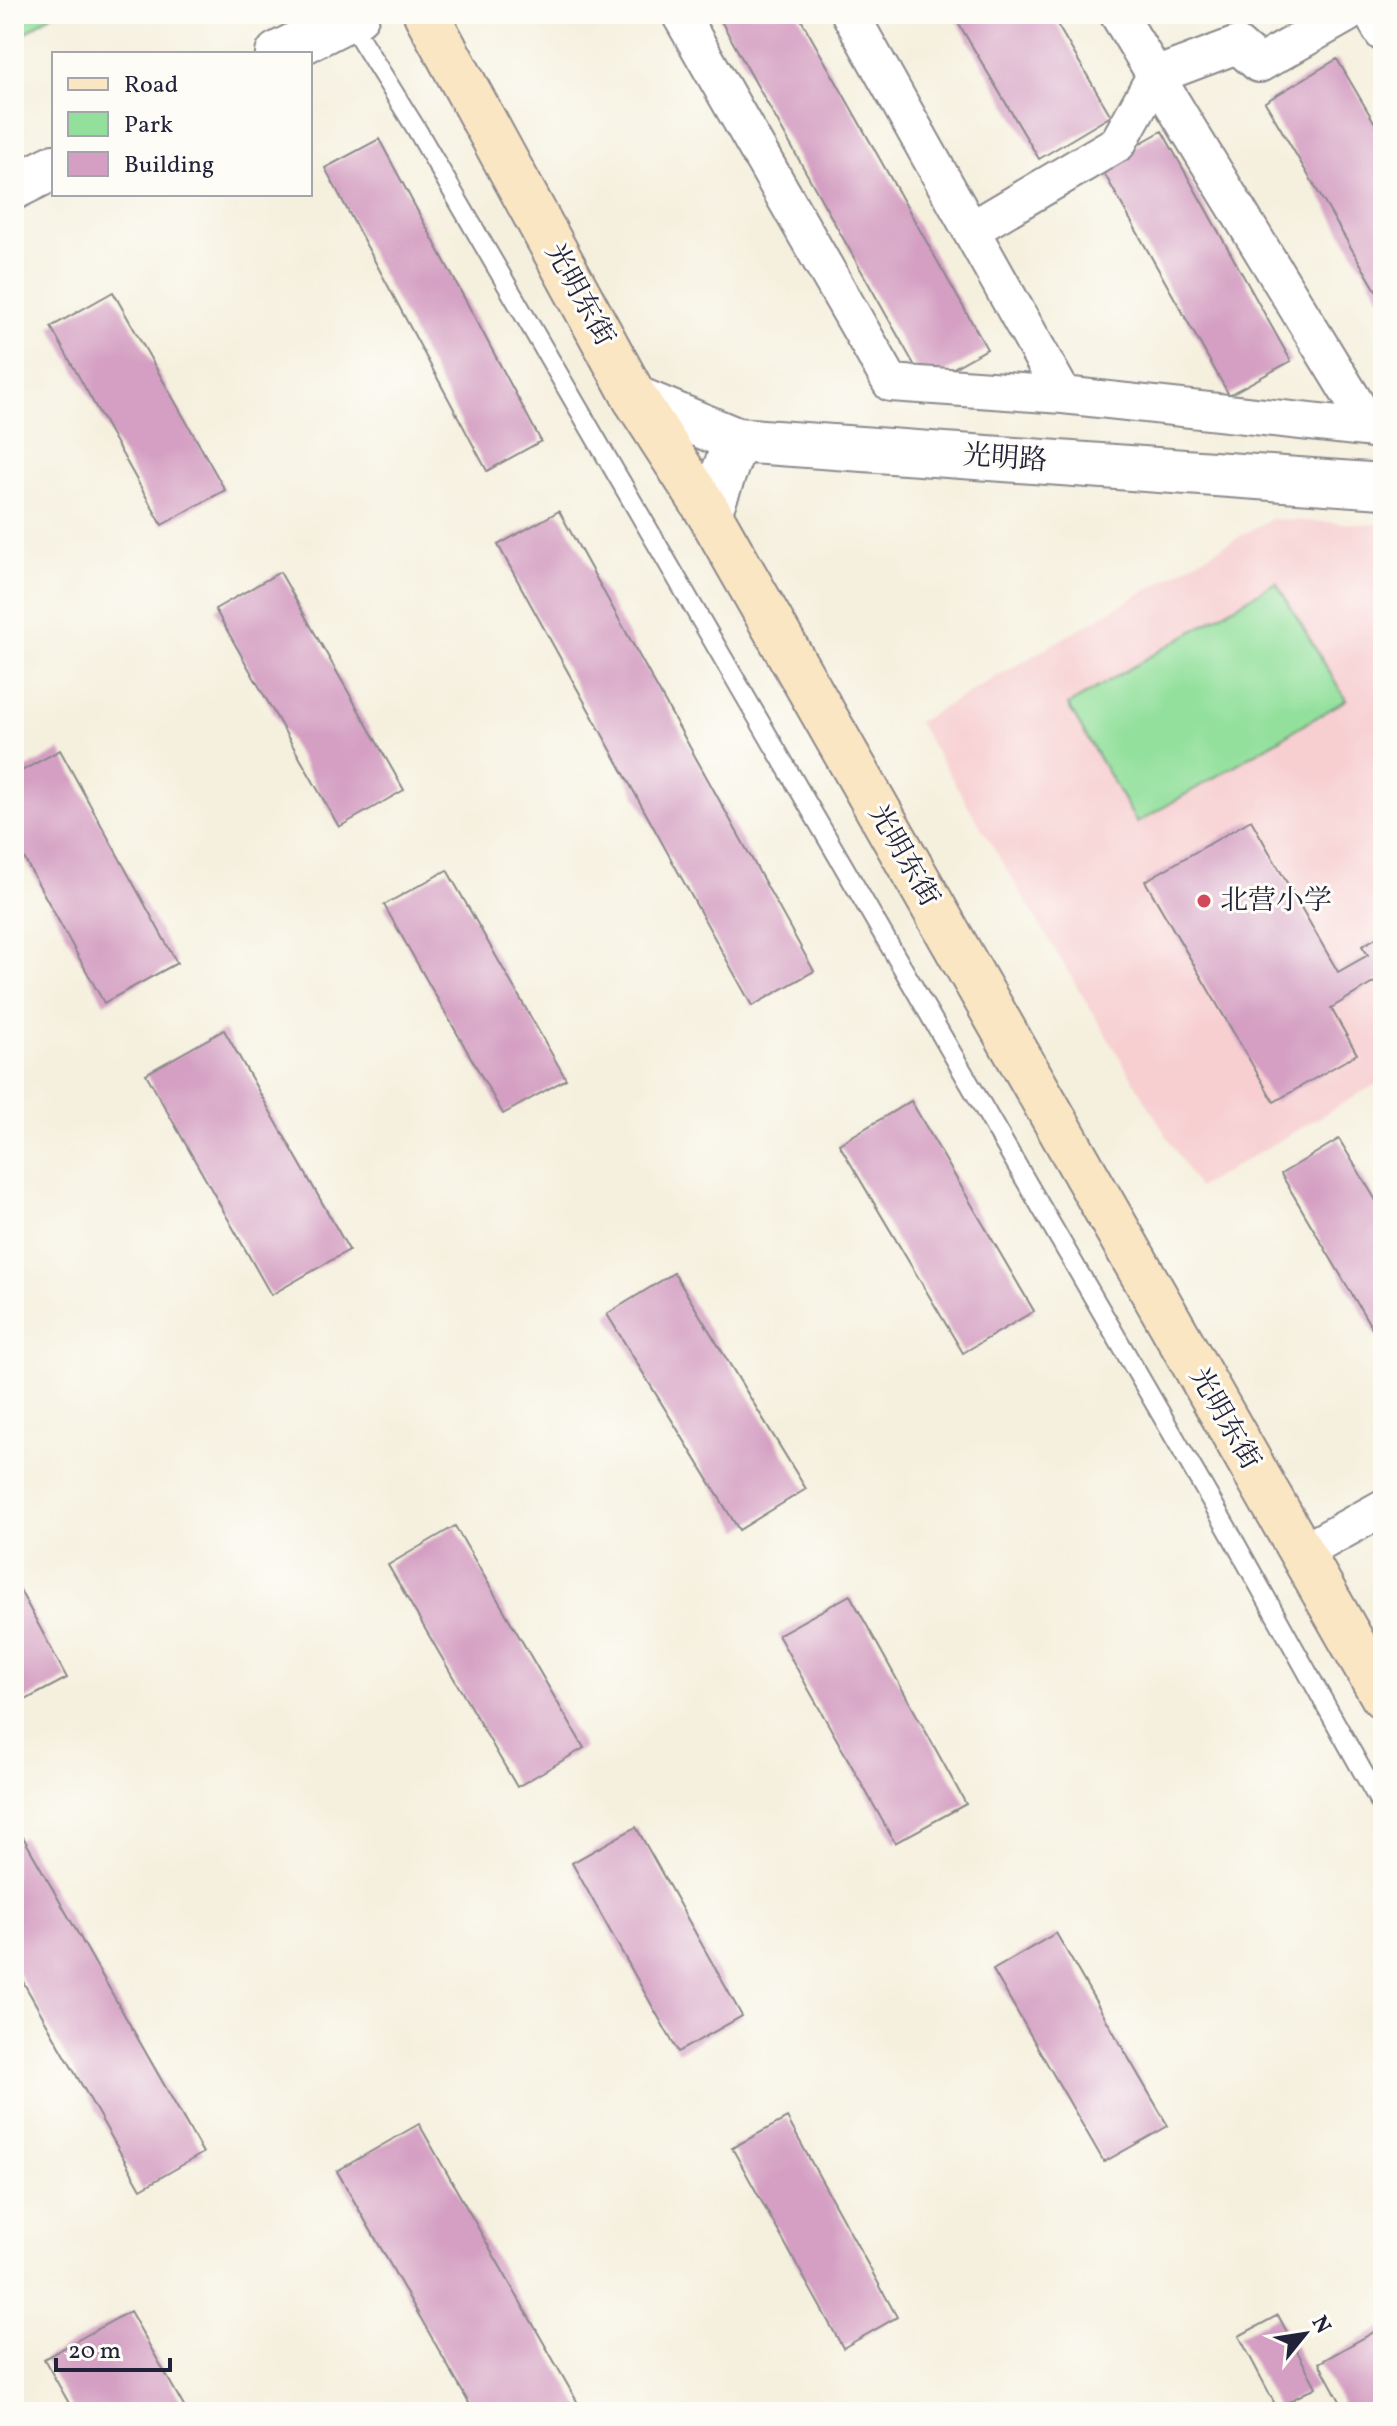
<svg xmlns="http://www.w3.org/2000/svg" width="1397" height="2426" viewBox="0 0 1397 2426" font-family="Vollkorn,'Noto Serif SC',serif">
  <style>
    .built { fill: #f7cfd1 }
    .green { fill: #93e09c; stroke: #5a816c; stroke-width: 2 }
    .building { fill: #d49fc2 }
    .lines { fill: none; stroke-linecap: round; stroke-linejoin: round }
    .service-casing { stroke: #8c898c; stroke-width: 22 }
    .minor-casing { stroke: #8c898c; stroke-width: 40 }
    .tertiary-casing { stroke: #8c898c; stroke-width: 48 }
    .secondary-casing { stroke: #8c898c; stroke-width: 48 }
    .service { stroke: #fff; stroke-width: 18 }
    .minor { stroke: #fff; stroke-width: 36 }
    .tertiary { stroke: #fff; stroke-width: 44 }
    .secondary { stroke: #fbe6c4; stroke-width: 44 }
    .poi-dot { fill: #d1495b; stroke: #fdfcf7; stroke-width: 3 }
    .labels { text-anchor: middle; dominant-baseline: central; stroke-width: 6; stroke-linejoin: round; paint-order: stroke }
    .street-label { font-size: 28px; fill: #22223b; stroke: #fdfcf7 }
    .poi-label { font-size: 28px; fill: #22223b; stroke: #fdfcf7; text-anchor: start }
  </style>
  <rect width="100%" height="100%" fill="#fdfcf7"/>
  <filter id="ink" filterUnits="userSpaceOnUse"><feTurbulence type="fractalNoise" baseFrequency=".0125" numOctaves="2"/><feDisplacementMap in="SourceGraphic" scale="16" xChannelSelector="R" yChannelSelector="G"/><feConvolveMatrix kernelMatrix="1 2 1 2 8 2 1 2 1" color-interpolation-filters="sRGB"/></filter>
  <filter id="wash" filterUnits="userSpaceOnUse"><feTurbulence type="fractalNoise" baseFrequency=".006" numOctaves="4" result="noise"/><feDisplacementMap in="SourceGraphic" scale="32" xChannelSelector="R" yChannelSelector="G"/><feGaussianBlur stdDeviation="1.8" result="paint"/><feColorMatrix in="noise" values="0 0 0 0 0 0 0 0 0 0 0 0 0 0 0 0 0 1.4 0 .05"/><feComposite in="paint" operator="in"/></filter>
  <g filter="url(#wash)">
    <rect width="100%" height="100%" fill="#f5f0de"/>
    <path class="built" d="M1270 519 1383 525V1080L1198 1188 918 722Z"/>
    <path class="green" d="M14 14H52L14 42Z
      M1276 582 1346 700 1137 823 1068 705Z"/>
    <g id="blocks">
      <path class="building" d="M717 14H798L987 349 925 384Z
        M953 14H1051L1111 116 1039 159Z
        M1258 14H1282L1263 24Z
        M1337 59 1383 137V302L1265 102Z
        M1162 131 1291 361 1229 395 1100 166Z
        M379 139 541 441 487 471 325 168Z
        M113 292 225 490 162 525 51 327Z
        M559 511 814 971 752 1006 498 545Z
        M280 572 404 790 339 827 215 609Z
        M60 750 177 963 104 1003 14 840V775Z
        M1251 820 1338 972 1368 955 1362 946 1383 934V977L1331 1008 1357 1054 1274 1102 1145 881Z
        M447 870 566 1079 503 1114 384 905Z
        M224 1030 349 1250 271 1295 146 1074Z
        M911 1101 1034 1311 963 1353 839 1144Z
        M1339 1139 1383 1212V1347L1281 1174Z
        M674 1273 806 1489 739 1530 607 1314Z
        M455 1526 584 1748 517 1787 388 1565Z
        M14 1579 67 1678 14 1706Z
        M850 1595 966 1804 895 1843 778 1635Z
        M636 1827 742 2016 678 2052 572 1863Z
        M23 1837 203 2153 141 2189 14 1966V1842Z
        M1056 1933 1168 2126 1104 2162 993 1970Z
        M787 2118 897 2317 843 2348 732 2148Z
        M419 2124 583 2412H474L337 2171Z
        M130 2311 187 2412H74L44 2359Z
        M1278 2315 1316 2387 1277 2408 1239 2336Z
        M1383 2327V2412H1346L1319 2363Z"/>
    </g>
  </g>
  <g filter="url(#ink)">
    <use href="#blocks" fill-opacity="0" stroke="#8c898c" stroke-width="2"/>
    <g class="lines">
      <defs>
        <path id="service" d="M346 16 417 130 1227 1528 1383 1808"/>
        <path id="minor" d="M680 14 891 383 1063 395 1383 430
          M850 14 1063 395
          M1118 14 1371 429
          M1372 14 1383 33
          M971 230 1118 143 1155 76 1237 45 1259 64 1347 14
          M1300 1554 1383 1508"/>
        <path id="tertiary" d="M278 54 357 14
          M14 187 54 167
          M635 398 736 440 1383 486
          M709 513 736 440"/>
        <path id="secondary" d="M426 14 635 398 709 513 1383 1696"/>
      </defs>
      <use href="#service" class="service-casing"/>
      <use href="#minor" class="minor-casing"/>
      <use href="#tertiary" class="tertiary-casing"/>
      <use href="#secondary" class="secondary-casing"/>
      <use href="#service" class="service"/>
      <use href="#minor" class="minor"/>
      <use href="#tertiary" class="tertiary"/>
      <use href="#secondary" class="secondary"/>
    </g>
  </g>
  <circle class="poi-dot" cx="1204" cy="901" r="8"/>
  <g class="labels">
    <g class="street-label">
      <text transform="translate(579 295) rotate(61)">光明东街</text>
      <text transform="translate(1005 459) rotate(4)">光明路</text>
      <text transform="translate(903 856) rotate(60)">光明东街</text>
      <text transform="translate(1224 1419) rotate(60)">光明东街</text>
    </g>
    <g class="poi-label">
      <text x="1220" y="901">北营小学</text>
    </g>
  </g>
  <rect width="1397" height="2426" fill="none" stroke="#fdfcf7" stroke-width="48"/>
  <rect x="52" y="52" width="260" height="144" fill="#fdfcf7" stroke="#a5a5ac" stroke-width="2"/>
  <rect x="68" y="78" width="40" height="12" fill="#fbe6c4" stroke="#a5a5ac" stroke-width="2"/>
  <text x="124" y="92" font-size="24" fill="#22223b">Road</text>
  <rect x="68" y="112" width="40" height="24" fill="#93e09c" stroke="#a5a5ac" stroke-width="2"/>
  <text x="124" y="132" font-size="24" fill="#22223b">Park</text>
  <rect x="68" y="152" width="40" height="24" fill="#d49fc2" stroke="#a5a5ac" stroke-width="2"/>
  <text x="124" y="172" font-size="24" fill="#22223b">Building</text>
  <g transform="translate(1305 2334) rotate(60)" stroke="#fdfcf7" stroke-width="6" paint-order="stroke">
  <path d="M0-6L14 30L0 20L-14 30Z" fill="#22223b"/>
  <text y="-12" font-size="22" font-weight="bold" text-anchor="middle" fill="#22223b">N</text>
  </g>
  <path d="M56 2358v12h114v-12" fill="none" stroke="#22223b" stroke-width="4"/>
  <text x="68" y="2358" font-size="24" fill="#22223b" stroke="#fdfcf7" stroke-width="6" paint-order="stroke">20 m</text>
</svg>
